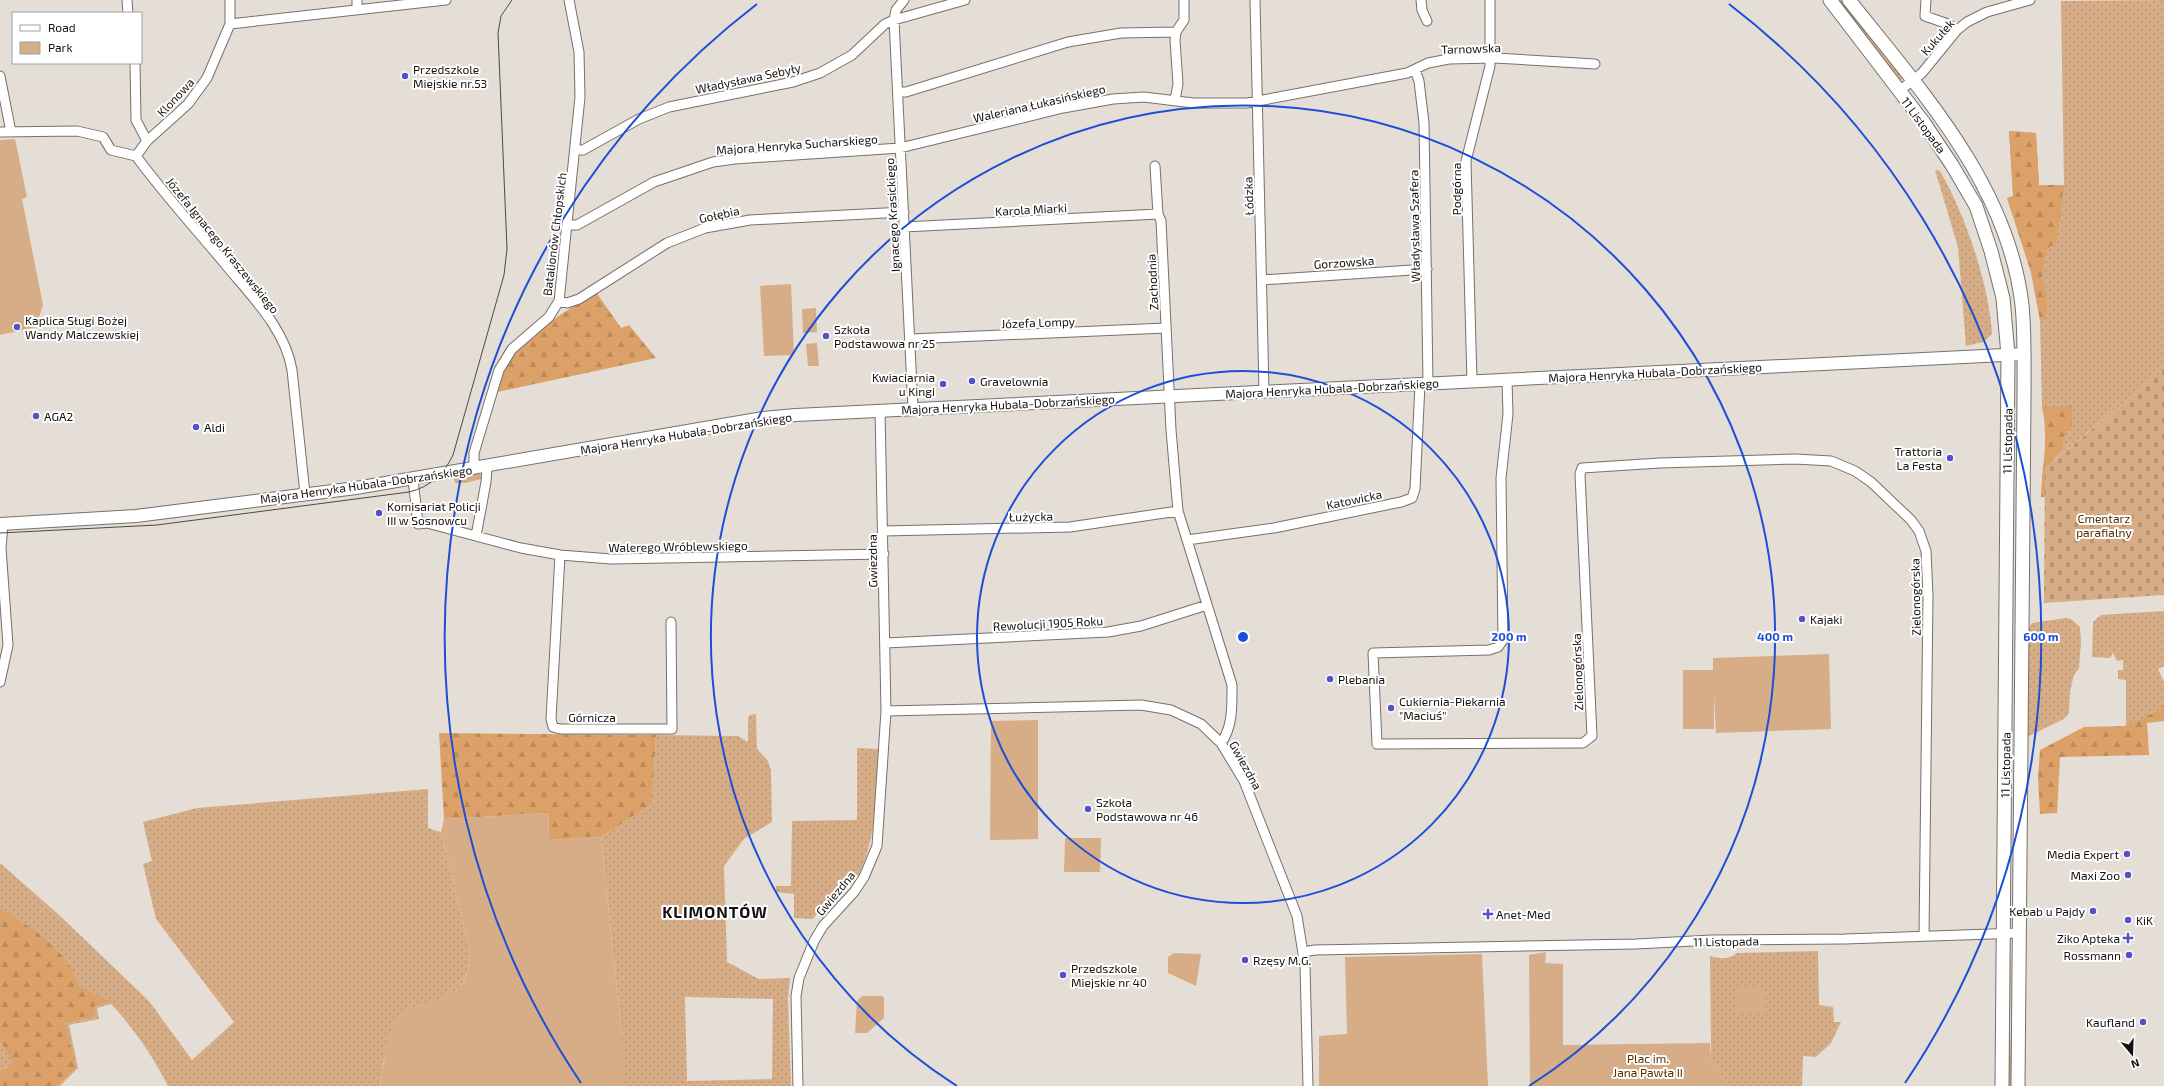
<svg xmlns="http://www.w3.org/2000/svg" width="2164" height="1086" viewBox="0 0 2164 1086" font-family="'Exo 2',sans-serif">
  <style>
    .grass { fill: url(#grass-dots); fill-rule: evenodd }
    .forest { fill: url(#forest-firs) }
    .cemetery { fill: url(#cemetery-stones) }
    .green { fill: #d6ad86 }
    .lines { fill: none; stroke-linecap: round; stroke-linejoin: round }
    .minor-casing { stroke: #77706a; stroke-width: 11 }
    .tertiary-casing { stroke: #77706a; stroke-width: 14 }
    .secondary-casing { stroke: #77706a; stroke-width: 15 }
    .minor { stroke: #fff; stroke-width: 9 }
    .tertiary { stroke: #fff; stroke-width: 12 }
    .secondary { stroke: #fff; stroke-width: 13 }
    .tram { stroke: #4d4946; stroke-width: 1 }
    .ring { fill: none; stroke: #1d4ed8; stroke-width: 2 }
    .poi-dot { fill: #5451c8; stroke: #fff; stroke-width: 1.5 }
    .labels { text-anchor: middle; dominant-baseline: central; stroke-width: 4; stroke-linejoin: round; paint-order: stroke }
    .street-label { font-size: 12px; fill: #14110f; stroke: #fff }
    .poi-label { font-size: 12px; fill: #14110f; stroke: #fff; text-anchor: start }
    .park-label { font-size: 12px; fill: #552f00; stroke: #fff }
    .district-label { font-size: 16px; font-weight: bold; letter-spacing: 1px; fill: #14110f; stroke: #fff }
    .centre { fill: #1d4ed8; stroke: #fff; stroke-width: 2 }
    .ring-label { font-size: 12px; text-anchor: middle; font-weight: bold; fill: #1d4ed8; stroke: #fff; stroke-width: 4; stroke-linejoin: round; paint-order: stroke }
  </style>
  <defs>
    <pattern id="grass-dots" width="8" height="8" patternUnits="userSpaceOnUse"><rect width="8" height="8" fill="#d6ad86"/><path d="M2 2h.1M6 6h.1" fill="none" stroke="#b79472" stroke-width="1.8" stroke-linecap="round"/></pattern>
    <pattern id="forest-firs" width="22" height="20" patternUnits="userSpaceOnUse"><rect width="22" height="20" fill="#dca168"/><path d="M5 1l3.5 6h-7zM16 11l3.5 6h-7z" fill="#bc8a59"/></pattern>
    <pattern id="cemetery-stones" width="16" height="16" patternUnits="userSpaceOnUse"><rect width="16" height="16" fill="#d6ad86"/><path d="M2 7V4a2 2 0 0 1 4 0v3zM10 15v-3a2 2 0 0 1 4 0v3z" fill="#b79472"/></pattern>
  </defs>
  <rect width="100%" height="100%" fill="#e5ded7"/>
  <path class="grass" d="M1835 0H1843L1903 78 1899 82Z
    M2164 0V370L2042 470 2045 458 2046 424 2042 407 2040 320 2031 272 2007 198 2013 196 2009 131 2036 133 2039 185H2064L2061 1Z
    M1935 170 1940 171C1965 214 1989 284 1992 334L1983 342 1966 346 1958 247Z
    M476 474H480L482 479 465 483H455L454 477Z
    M2164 611V666L2158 669 2164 682V704L2159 710 2126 727V680L2118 679V670H2123V660L2117 661 2113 653 2110 658 2092 657 2093 622 2101 615Z
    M2066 618 2071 619 2080 627 2081 642 2079 668 2074 675 2070 691 2069 713 2064 719 2027 737V631L2032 623Z
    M756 714 757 749 768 761 771 770 772 822 744 839 724 866 727 962 759 979 790 978 788 999 791 1086H622V1037L601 837 652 804 656 735 738 736 748 742V718L750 715ZM685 997 773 999 772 1079 687 1081Z
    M857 748 878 749C876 796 878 843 853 885L849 883 812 919 794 918V894L776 892V886H791L792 821 857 820Z
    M428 789V828L441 832 470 952C469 998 442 998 405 1010L384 1059 380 1086H168C152 1055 135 1030 111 1004L97 1008 99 1019 69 1025 78 1068 60 1086H0V863L58 914 149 1001 192 1060 234 1022 156 919 143 864 152 861 143 822 197 808Z
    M1818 951 1819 1005 1833 1007 1834 1022H1841L1831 1043 1816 1057 1803 1056 1802 1086H1722V1069L1714 1066 1710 1060 1711 1043 1710 956C1721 959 1728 960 1737 953Z
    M2007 957 2011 958 2010 1030 2012 1086H2006Z"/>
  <path class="forest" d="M2009 131 2036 133 2039 185H2064L2057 241 2046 250 2042 277 2047 298V312L2044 319 2040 320 2031 272 2007 198 2013 196Z
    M596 292 621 328 629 325 656 358 497 392C500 349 563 313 596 292Z
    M2072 406V424L2064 437 2060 452 2054 457V460L2045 468V497H2041C2042 466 2049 438 2042 407Z
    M2164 704V721L2147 723 2149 755 2060 757 2057 813 2040 814 2038 778 2040 750 2084 727 2126 726 2159 710Z
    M439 733 656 735 652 804 601 837 548 840 549 813 444 819Z
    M0 908C30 926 69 950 78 986L112 1002 94 1006 96 1016 65 1023 76 1068 57 1086H0V1070L6 1069 13 1063 0 1040Z"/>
  <path class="cemetery" d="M2164 370V595L2044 603 2045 468Z"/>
  <path class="green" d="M15 139 27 197 22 199 43 305 36 327 0 335V140Z
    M791 284 794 355 764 356 760 286Z
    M816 308 817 332 803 333 802 309Z
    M817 343 819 366H808L806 344Z
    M1829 654 1831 729 1716 733 1714 694V729H1683V670H1713V658Z
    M1038 720V839L990 840 991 721Z
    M549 813 548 840 601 837 622 1037V1086H380C383 1070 388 1027 399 1014 403 1009 412 1008 418 1006 452 995 469 992 470 952L441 832 444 819Z
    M1065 838H1101L1100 872H1064Z
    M1546 952 1545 963 1563 964V1045L1710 1043V1060L1714 1066 1722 1069V1086H1530L1529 955Z
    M1174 953 1201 954 1196 986 1168 973V957Z
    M1482 954 1488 1086H1319V1036L1347 1034 1345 957Z
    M1736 989H1763V1011L1736 1012Z
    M862 996H882L884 998V1018L867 1033H855L857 1001Z"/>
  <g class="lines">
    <defs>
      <path id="minor" d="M127 0 128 13
        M357 0V10
        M1255 0 1264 391
        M1421 0 1422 10 1427 21
        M1926 0 1925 16 1948 24 1957 30
        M230 24 446 0
        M135 63 136 120 147 141
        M1415 70 1419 81 1424 123 1428 383
        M0 76 11 132
        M1899 91 1922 73 1957 30 1967 22 1987 12 2030 0
        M898 92H906L1068 42 1121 33 1176 32
        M1175 100 1178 84 1175 40 1176 32 1184 20V0
        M0 132 77 131 103 137 111 150 136 156C163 193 195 228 225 264 251 296 285 328 292 370L305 494
        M576 150H583L639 119 669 107 793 82 820 73 852 55 885 24 894 20 896 10 904 0
        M136 156 147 141 188 104 207 78 230 24V0
        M1155 166 1158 214 1161 221 1171 430 1178 511 1232 685C1232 705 1233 727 1221 743
        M567 225H577L654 182 713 162 735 159 900 148 1063 108 1113 99 1144 97 1193 103H1247L1407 73 1428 63 1449 59 1495 58 1595 64
        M904 227 1158 214
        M1262 280 1427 269
        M559 301 567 303 579 299 667 243 705 228 750 220 904 212
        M910 339 1166 328
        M1507 380 1508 414 1501 478 1503 640 1498 647 1489 650 1373 653 1377 744 1583 743 1592 736 1580 474 1582 468 1660 463 1795 459 1831 461 1855 471 1871 482 1911 520 1919 531 1926 551 1928 596 1924 936
        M1472 381 1466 161 1490 66V0
        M913 408 894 20 965 0
        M474 469V453L499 370 512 349 549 317 559 301 580 97 579 52 569 0
        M413 479 418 524 427 523 521 548 560 555 611 559 884 554
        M883 531 1070 527 1178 511
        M476 536 486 482 487 467
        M1187 540 1274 528 1401 502 1412 498 1415 489 1420 384
        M560 555 551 719 553 727 560 729H672L671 622
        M886 643 1108 632 1141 626 1207 605
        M0 682 8 645 1 548 3 524
        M886 711 1141 705 1171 710 1201 724 1221 743 1244 781 1297 916 1305 966 1308 1086
        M1303 952 1315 950 1636 944 1712 940 1845 939 2020 933
        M798 1086 796 996 799 978 814 941 823 926 854 892 864 877 877 846 886 711 880 410"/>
      <path id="tertiary" d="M0 524 136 516 356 488 763 418 796 415 2024 354"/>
      <path id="secondary" d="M1830 0 1924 123 1952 165 1976 206 1991 251 2003 298 2008 355 2002 1086
        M1849 0C1921 91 2008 185 2022 305 2025 336 2024 368 2024 399L2018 1086"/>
    </defs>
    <use href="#minor" class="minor-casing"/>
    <use href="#tertiary" class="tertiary-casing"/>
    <use href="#secondary" class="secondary-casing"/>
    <use href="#minor" class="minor"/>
    <use href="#tertiary" class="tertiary"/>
    <use href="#secondary" class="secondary"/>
    <path class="tram" d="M0 533 157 525 409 492C430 487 444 474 453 455L504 275 507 249 498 33 501 16 512 0"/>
  </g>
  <g class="ring">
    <circle cx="1243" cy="637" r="266"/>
    <path d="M957 1086A532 532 0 1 1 1529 1086"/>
    <path d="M581 1083A798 798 0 0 1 757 4M1729 4A798 798 0 0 1 1905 1083"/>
  </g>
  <g class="poi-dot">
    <circle cx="405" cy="76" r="4"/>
    <circle cx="17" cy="327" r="4"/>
    <circle cx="826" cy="336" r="4"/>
    <circle cx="972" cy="381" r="4"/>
    <circle cx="943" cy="384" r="4"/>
    <circle cx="36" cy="416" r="4"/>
    <circle cx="196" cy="427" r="4"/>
    <circle cx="1950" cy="458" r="4"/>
    <circle cx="379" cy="513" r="4"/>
    <circle cx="1802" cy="619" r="4"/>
    <circle cx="1330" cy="679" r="4"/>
    <circle cx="1391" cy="708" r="4"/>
    <circle cx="1088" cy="809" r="4"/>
    <circle cx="2127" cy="854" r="4"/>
    <circle cx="2128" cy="875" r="4"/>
    <circle cx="2093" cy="911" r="4"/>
    <path d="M1486 908h4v4h4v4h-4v4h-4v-4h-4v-4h4z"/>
    <circle cx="2128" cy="920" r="4"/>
    <path d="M2126 932h4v4h4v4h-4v4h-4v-4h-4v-4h4z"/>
    <circle cx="2129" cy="955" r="4"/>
    <circle cx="1245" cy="960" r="4"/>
    <circle cx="1063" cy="975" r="4"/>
    <circle cx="2143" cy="1022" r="4"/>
  </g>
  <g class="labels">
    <g class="street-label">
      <text transform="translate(1937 37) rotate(-49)">Kukułek</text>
      <text transform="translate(1471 48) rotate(-2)">Tarnowska</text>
      <text transform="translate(748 78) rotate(-12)">Władysława Sebyły</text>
      <text transform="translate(175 97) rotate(-47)">Klonowa</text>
      <text transform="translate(1039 103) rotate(-13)">Waleriana Łukasińskiego</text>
      <text transform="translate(1924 125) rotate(54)">11 Listopada</text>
      <text transform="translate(797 144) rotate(-4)">Majora Henryka Sucharskiego</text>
      <text transform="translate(1456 189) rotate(-90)">Podgórna</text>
      <text transform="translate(1248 196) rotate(-92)">Łódzka</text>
      <text transform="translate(1031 209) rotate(-3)">Karola Miarki</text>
      <text transform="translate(719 214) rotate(-12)">Gołębia</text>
      <text transform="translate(892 215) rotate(-93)">Ignacego Krasickiego</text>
      <text transform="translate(1414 226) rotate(-91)">Władysława Szafera</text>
      <text transform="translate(554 234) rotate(-83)">Batalionów Chłopskich</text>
      <text transform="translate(223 245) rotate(51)">Józefa Ignacego Kraszewskiego</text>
      <text transform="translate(1344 262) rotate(-4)">Gorzowska</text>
      <text transform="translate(1152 282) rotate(-93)">Zachodnia</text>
      <text transform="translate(1038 322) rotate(-2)">Józefa Lompy</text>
      <text transform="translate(1655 372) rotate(-3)">Majora Henryka Hubala-Dobrzańskiego</text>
      <text transform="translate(1332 388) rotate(-3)">Majora Henryka Hubala-Dobrzańskiego</text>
      <text transform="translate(1008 404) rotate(-3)">Majora Henryka Hubala-Dobrzańskiego</text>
      <text transform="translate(686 433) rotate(-9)">Majora Henryka Hubala-Dobrzańskiego</text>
      <text transform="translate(2007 441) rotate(-89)">11 Listopada</text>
      <text transform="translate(366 484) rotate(-8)">Majora Henryka Hubala-Dobrzańskiego</text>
      <text transform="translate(1354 499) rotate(-12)">Katowicka</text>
      <text transform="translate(1031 516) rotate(-1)">Łużycka</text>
      <text transform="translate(678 546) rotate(-1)">Walerego Wróblewskiego</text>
      <text transform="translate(872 561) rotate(-91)">Gwiezdna</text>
      <text transform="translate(1915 597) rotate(-91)">Zielonogórska</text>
      <text transform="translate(1048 623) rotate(-3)">Rewolucji 1905 Roku</text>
      <text transform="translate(1577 672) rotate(-92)">Zielonogórska</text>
      <text x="592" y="717">Górnicza</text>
      <text transform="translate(1246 765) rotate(61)">Gwiezdna</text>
      <text transform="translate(2005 765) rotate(-89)">11 Listopada</text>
      <text transform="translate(835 893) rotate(-50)">Gwiezdna</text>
      <text transform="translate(1726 941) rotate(-1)">11 Listopada</text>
    </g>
    <g class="poi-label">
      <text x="413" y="69">Przedszkole<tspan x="413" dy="14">Miejskie nr.53</tspan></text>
      <text x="25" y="320">Kaplica Sługi Bożej<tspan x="25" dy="14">Wandy Malczewskiej</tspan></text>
      <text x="834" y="329">Szkoła<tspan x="834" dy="14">Podstawowa nr 25</tspan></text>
      <text x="935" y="377" text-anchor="end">Kwiaciarnia<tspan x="935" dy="14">u Kingi</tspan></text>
      <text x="980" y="381">Gravelownia</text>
      <text x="44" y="416">AGA2</text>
      <text x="204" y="427">Aldi</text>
      <text x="1942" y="451" text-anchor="end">Trattoria<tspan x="1942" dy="14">La Festa</tspan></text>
      <text x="387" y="506">Komisariat Policji<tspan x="387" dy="14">III w Sosnowcu</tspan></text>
      <text x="1810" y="619">Kajaki</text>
      <text x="1338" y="679">Plebania</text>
      <text x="1399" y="701">Cukiernia-Piekarnia<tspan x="1399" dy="14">"Maciuś"</tspan></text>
      <text x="1096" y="802">Szkoła<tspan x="1096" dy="14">Podstawowa nr 46</tspan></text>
      <text x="2119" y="854" text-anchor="end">Media Expert</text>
      <text x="2120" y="875" text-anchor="end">Maxi Zoo</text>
      <text x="2085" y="911" text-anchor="end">Kebab u Pajdy</text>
      <text x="1496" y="914">Anet-Med</text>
      <text x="2136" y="920">KiK</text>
      <text x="2120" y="938" text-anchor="end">Ziko Apteka</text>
      <text x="2121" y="955" text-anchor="end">Rossmann</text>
      <text x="1253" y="960">Rzęsy M.G.</text>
      <text x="1071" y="968">Przedszkole<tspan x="1071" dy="14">Miejskie nr 40</tspan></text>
      <text x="2135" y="1022" text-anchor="end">Kaufland</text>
    </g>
    <g class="park-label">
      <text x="2104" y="518">Cmentarz<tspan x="2104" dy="14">parafialny</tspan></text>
      <text x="1648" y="1058">Plac im.<tspan x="1648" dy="14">Jana Pawła II</tspan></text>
    </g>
    <g class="district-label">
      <text x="715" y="911">KLIMONTÓW</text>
    </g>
  </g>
  <circle cx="1243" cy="637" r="6" class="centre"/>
  <g class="ring-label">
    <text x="1509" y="641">200 m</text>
    <text x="1775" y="641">400 m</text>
    <text x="2041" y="641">600 m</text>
  </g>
  <rect x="12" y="12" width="130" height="52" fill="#ffffff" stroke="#a1a09f"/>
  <rect x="20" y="25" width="20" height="6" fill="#ffffff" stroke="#a1a09f"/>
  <text x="48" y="32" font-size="12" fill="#14110f">Road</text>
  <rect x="20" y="42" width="20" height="12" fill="#d6ad86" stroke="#a1a09f"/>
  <text x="48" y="52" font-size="12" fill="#14110f">Park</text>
  <g transform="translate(2132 1054) rotate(161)" stroke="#ffffff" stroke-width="3" paint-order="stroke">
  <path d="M0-3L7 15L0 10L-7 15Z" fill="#14110f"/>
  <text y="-6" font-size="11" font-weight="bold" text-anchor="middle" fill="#14110f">N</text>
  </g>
</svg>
